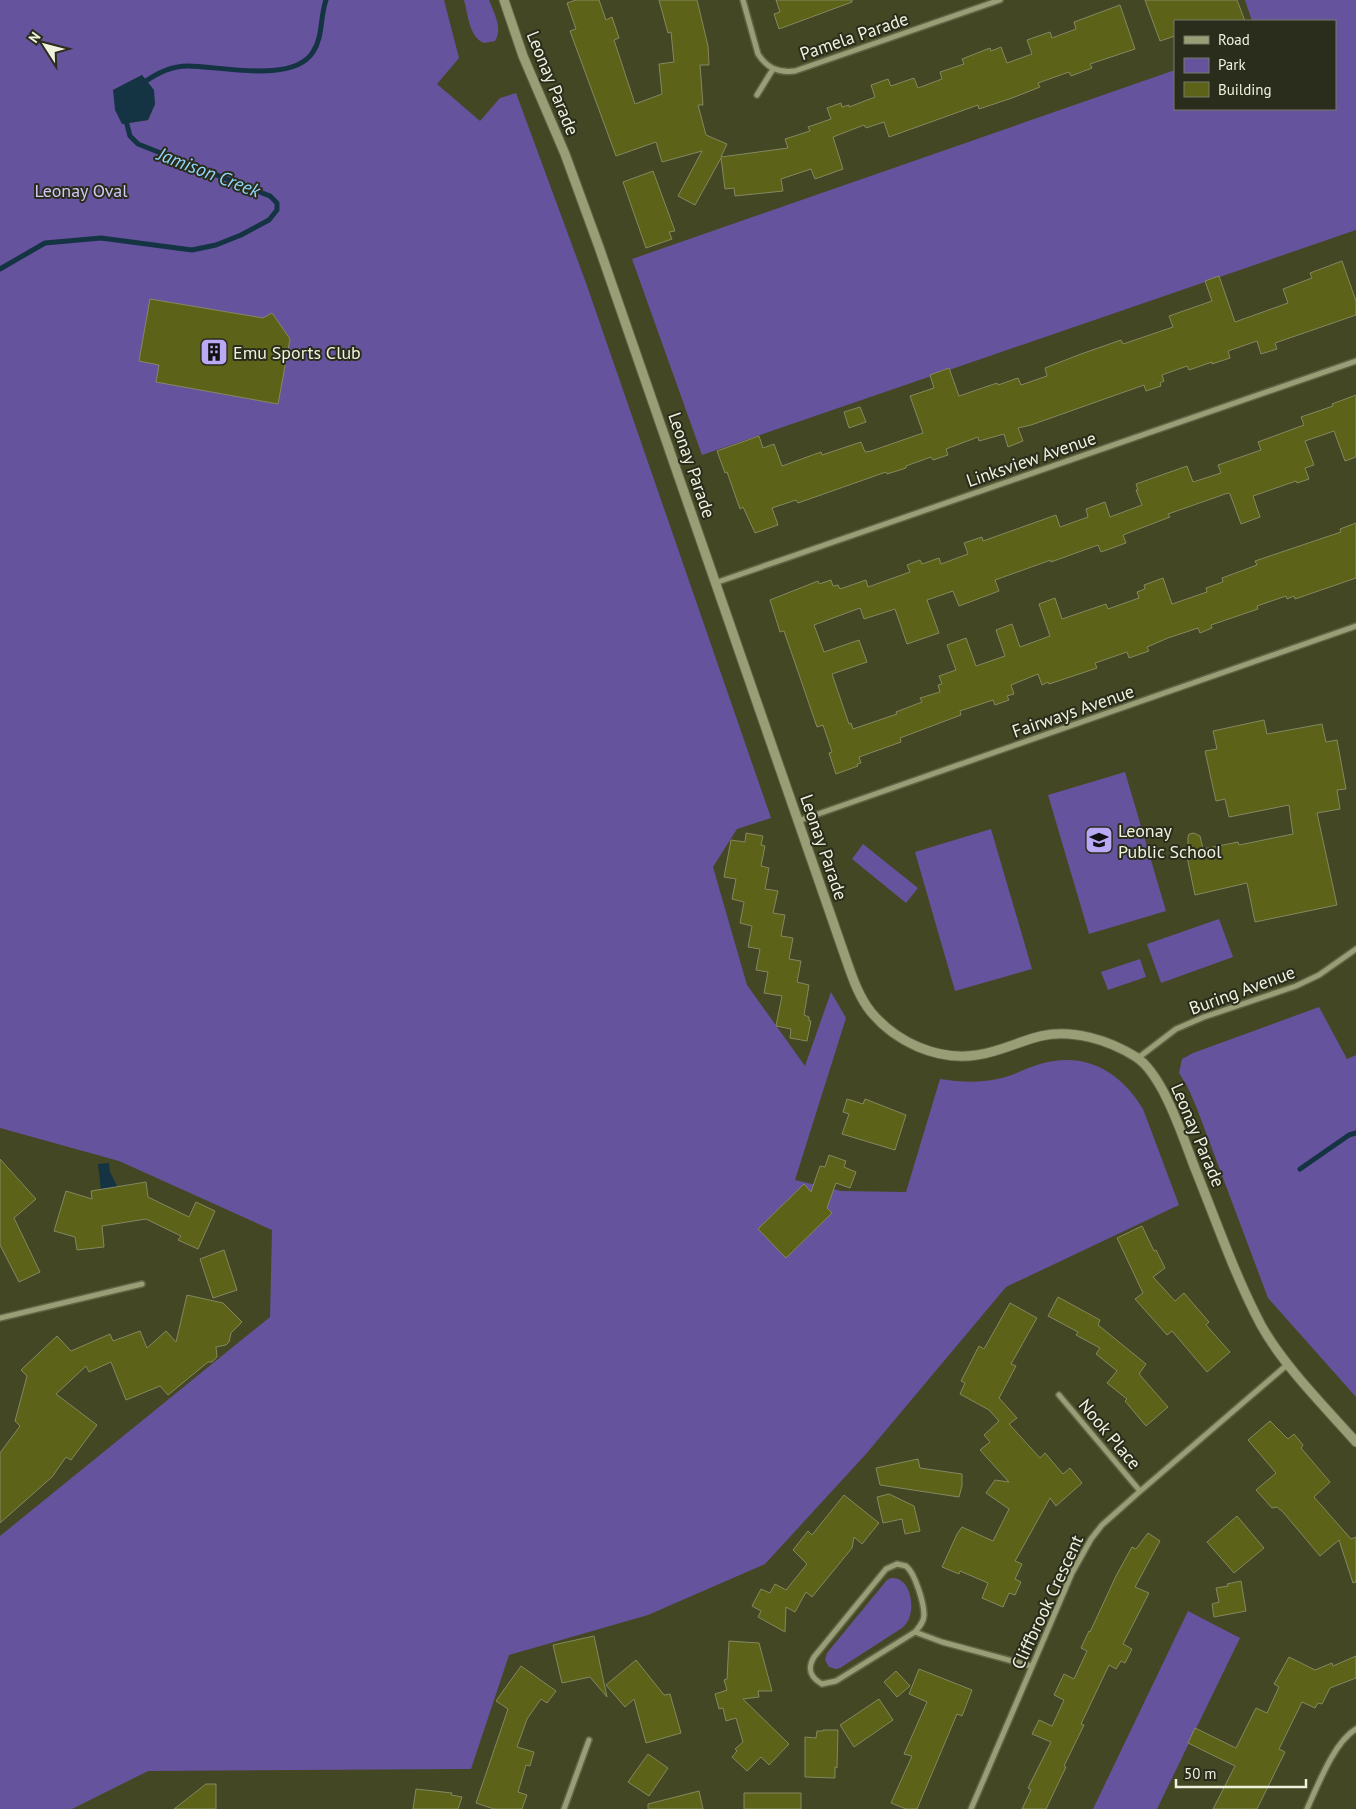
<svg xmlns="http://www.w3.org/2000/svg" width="1356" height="1809" viewBox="0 0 1356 1809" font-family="'PT Sans',sans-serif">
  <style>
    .green { fill: #66539d; fill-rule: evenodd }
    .water { fill: #143444 }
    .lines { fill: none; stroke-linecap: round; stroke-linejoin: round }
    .stream { stroke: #143444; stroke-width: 5 }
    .building { fill: #5c6217; stroke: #848861 }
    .minor-casing { stroke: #616444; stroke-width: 8 }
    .tertiary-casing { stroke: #616444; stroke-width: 11 }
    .minor { stroke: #999e76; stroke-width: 5 }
    .tertiary { stroke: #999e76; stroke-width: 9 }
    .labels { text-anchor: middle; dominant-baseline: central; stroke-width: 4; stroke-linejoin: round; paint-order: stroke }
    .street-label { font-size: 18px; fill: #eff2dd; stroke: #2a2c1c }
    .park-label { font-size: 18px; fill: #d1c9f4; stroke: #2a2c1c }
    .poi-label { font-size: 18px; fill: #eff2dd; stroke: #2a2c1c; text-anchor: start }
    .water-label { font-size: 19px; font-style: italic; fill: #8fd6fd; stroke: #2a2c1c }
  </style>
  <rect width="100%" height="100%" fill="#444723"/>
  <path class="green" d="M0 0H444L459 58 437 84 480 121 500 98 516 93 586 283 771 818 737 829 713 867 747 985 805 1066 831 992 846 1018 795 1180 841 1191 906 1192 940 1079C959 1082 978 1083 997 1079 1014 1076 1025 1068 1040 1064 1085 1051 1120 1071 1143 1109L1179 1205 1006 1287 866 1454 765 1564 648 1615 509 1655 471 1769 148 1771 72 1809H0V1536L270 1317 272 1230 119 1161 0 1128ZM142 75 155 104 148 120 129 123 113 90Z
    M464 0H489C494 13 503 28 495 41L484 43C469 37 468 14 464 0Z
    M1245 0H1356V230L702 455 632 259 1175 70V109H1335V21H1252Z
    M1125 772 1166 911 1089 934 1048 795Z
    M991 829 1032 969 955 991 915 852Z
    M863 844 918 888 906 903 852 859Z
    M1219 919 1233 957 1161 983 1147 944Z
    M1140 959 1146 977 1108 990 1101 972Z
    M1319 1007 1347 1059 1356 1055V1397L1268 1298 1196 1106 1187 1086 1179 1073 1182 1059 1193 1053Z
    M891 1578C913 1576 918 1617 902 1628L840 1668 836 1669 829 1667 825 1660 827 1653 887 1580Z
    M1188 1611 1240 1638 1157 1809H1093Z"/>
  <path class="water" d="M142 75 154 90 155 104 148 120 122 124 115 110 113 90Z
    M109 1163 110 1172 118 1188 101 1191 98 1164Z"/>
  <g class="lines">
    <path class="stream" d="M142 84C155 74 172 66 188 66 220 66 293 84 313 52 323 37 320 17 326 0
      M0 269 45 243 101 238 192 250 216 245 241 235 269 220 277 210V203L270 196 138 144 130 136 125 117
      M1300 1169 1349 1135 1356 1133"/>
  </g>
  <path class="building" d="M576 0H599L606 20 612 17 619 38 614 40 635 104 662 94 659 64 674 62 671 32 668 33 659 0H697L708 46 709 65H700L703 105H698L706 135 727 144 721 157 788 148 785 139 810 131 808 127 831 119 827 108 841 103 842 107 849 105V107L875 97 871 85 888 79 891 86 914 78 918 88 942 79 940 72 964 64 962 59 990 48 991 51 1001 47 1007 63 1032 54 1027 40 1050 32 1052 38 1076 29 1074 22 1120 5 1135 49 1090 64 1092 68 1071 76 1069 72 1038 83 1040 87 1012 98 979 109 978 105 889 137 884 122 866 128 864 125 833 137 843 169 815 179 811 169 781 179 783 191 735 196 734 188 725 189 721 158 695 205 678 196 702 151 662 162 656 142 616 156 570 31 576 29 567 3Z
    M776 0H852V2L779 29 774 14 780 12Z
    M1145 0H1237L1245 21H1175V36L1160 41Z
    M653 171 675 231 669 232 672 239 646 248 623 182Z
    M1342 261 1356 301V315L1275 343 1277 349 1261 354 1257 341 1228 351 1230 358 1212 364V362L1189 370 1187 366 1162 375 1164 381 1160 383 1161 386 1146 391 1144 385 1031 425 1018 428 1023 441 1008 447 1004 434 979 441 978 437 946 449 948 455 933 460 931 457 906 466V468L887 474 886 472 798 503 796 500 772 508 778 525 755 533 743 507 740 509 727 472 725 473 717 451 759 436 763 448 774 444 782 466 821 452 822 455 861 442 865 452 871 451 923 433 910 396 934 388 930 375 949 368 959 396 997 383 998 385 1018 378 1021 385 1047 376 1045 368 1081 354 1121 340 1123 344 1173 327 1169 316 1212 301 1205 281 1219 276 1235 322 1288 303 1283 289 1312 278 1310 273Z
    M150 299 263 318 272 313 290 339 278 404 156 382 159 365 139 361Z
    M1356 395V457L1345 461 1334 431 1305 441 1314 465 1305 468 1309 479 1297 483 1296 481 1253 496 1260 517 1241 524 1230 494 1228 493 1168 514 1170 517 1123 535 1126 543 1101 552 1098 545 1051 562V560L995 580 999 591 959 606 953 591 927 600 939 633 907 644 895 609 864 619 860 608 814 625 824 652 859 640 867 662 832 674 849 724 851 723 853 729 897 714 896 712 922 702 920 698 940 692 938 685 942 684 939 676 956 670 947 645 966 638 976 666 1005 656 996 630 1012 624 1020 647 1050 636 1039 604 1055 598 1062 619 1106 604 1108 609 1139 598 1137 592 1145 589 1144 585 1163 578 1172 604 1207 592 1206 588 1223 582 1222 578 1257 565 1255 561 1341 532 1340 529 1356 523V578L1295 599 1294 596 1287 599 1286 596 1257 606 1258 609 1211 625 1212 628 1200 633 1198 628 1168 638 1147 647 1149 651 1129 658 1127 652 1095 663 1097 668 1049 684 1048 682 1042 685 1038 674 1011 685 1014 694 1007 696 1009 700 995 705 993 700 960 711 961 715 900 738 901 742 859 757 861 763 857 764 858 766 836 774 829 753 832 752 823 725 817 727 784 631 780 632 770 600 818 581 819 584 831 580 833 586 838 585 840 589 866 580 868 587 910 572 907 565 920 560 922 564 939 558 941 564 968 554 964 543 982 537 983 541 1056 515 1060 527 1088 517 1086 509 1105 502 1110 517 1142 505 1136 490H1138L1136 484 1187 466 1193 482 1221 473 1218 465 1261 450 1258 442 1304 425 1301 417 1333 406 1332 404Z
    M860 407 866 422 849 428 844 412Z
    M1264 720 1267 734 1322 724 1326 742 1337 740 1346 789 1337 790 1340 809 1317 813 1337 905 1255 922 1247 883 1195 895 1186 852H1188V837L1189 834 1194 833 1200 836 1203 849 1238 842 1239 845 1293 834 1289 805 1229 817 1225 799 1216 801 1205 751 1217 749 1213 731Z
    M746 833 763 836 761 845 765 846 761 866 769 868 765 889 778 891 773 913 785 915 781 936 793 938 789 959 801 961 797 982 809 985 804 1015 809 1017V1021H811L807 1041 790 1038 791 1029 776 1026 782 996 764 993 768 972 756 970 760 949 748 947 752 926 740 923 744 902 732 899 736 879 724 877 731 840 745 842Z
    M847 1099 863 1104 865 1099 906 1115 895 1150 842 1134 849 1114 843 1112Z
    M829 1155 846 1161 844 1167 856 1172 850 1188 836 1183 827 1208 832 1213 786 1258 758 1229 804 1184 811 1192 820 1166 825 1167Z
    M0 1159 36 1199 14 1218 40 1272 19 1282 0 1245Z
    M146 1182 148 1197 189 1217 196 1202 215 1211 198 1249 178 1240 181 1236 146 1219 102 1226 104 1247 77 1250 75 1237 54 1231 66 1191 92 1199 91 1191Z
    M1142 1226 1154 1251 1156 1250 1165 1268 1153 1277 1175 1301 1184 1293 1209 1322 1206 1325 1230 1352 1207 1372 1172 1331 1167 1335 1135 1299 1143 1293 1117 1238Z
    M224 1250 237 1290 213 1298 200 1259Z
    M187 1295 223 1303 242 1322 231 1333 229 1342 226 1345 216 1347 217 1357 212 1362H208L168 1395 160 1386 126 1400 111 1362 89 1372 86 1366 56 1394 97 1425 71 1460 66 1457 52 1477 0 1523V1453L20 1426 15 1421 27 1376 21 1370 57 1336 71 1351 110 1334 113 1341 140 1331 147 1348 166 1331 176 1342Z
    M1058 1297 1100 1320 1098 1325 1146 1364 1139 1374 1168 1407 1146 1426 1125 1401 1127 1399 1107 1383 1117 1371 1096 1354 1100 1348 1076 1335 1078 1332 1048 1316Z
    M1010 1303 1037 1318 1011 1364 1016 1366 999 1398 1017 1418 1009 1424 1040 1458 1045 1453 1063 1474 1070 1468 1082 1483 1056 1506 1050 1498 1015 1561 1022 1564 1015 1579 1021 1582 1015 1595 1009 1593 1003 1607 982 1598 988 1583 960 1571 959 1574 942 1567 957 1534 962 1527 993 1541 1009 1509 986 1493 995 1480 1009 1482 980 1450 990 1442 984 1435 999 1421 989 1410 960 1394 965 1383 961 1381 979 1346 984 1349Z
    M1270 1421 1288 1439 1294 1434 1303 1445 1301 1448 1330 1482 1314 1497 1351 1539 1356 1537V1582L1353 1583 1339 1540 1320 1556 1283 1512 1277 1507 1272 1508 1256 1490 1276 1473 1248 1440Z
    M918 1459 920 1468 962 1474V1486L959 1497 880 1485 876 1468Z
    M889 1494 914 1506 920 1531 905 1534 902 1519 883 1523 877 1497Z
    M844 1495 879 1523 862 1544 854 1537 852 1548 812 1597 806 1592 795 1612 786 1607 785 1632 758 1617 761 1611 752 1606 761 1589 770 1593 775 1584 786 1590 807 1564 793 1550 808 1531 812 1535Z
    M1237 1516 1264 1548 1234 1573 1207 1542Z
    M1148 1533 1160 1541 1135 1587 1149 1593 1123 1644 1132 1649 1125 1663 1121 1661 1116 1669 1109 1665 1081 1724 1084 1725 1064 1766 1066 1767 1046 1809H1022L1031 1790 1028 1788 1051 1742 1032 1734 1039 1720 1052 1726 1064 1700 1054 1695 1064 1674 1074 1679 1087 1651 1081 1648 1089 1631 1090 1632 1116 1576 1132 1547 1136 1549Z
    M1241 1581 1246 1611 1214 1617 1212 1604 1219 1602 1216 1588 1228 1586 1227 1584Z
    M594 1636 607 1697 590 1677 562 1683 553 1645Z
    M729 1641 759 1643 772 1691H758L759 1697 743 1699 789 1744 769 1765 761 1757 747 1771 732 1757 737 1751 735 1749 743 1742 736 1718 726 1721 723 1708 719 1709 715 1694 727 1690 724 1680 727 1679Z
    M1356 1656V1678L1330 1688 1322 1704 1318 1703 1315 1708 1302 1702 1279 1749 1285 1752 1257 1809H1213L1235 1766 1188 1743 1195 1728 1236 1748 1256 1708 1267 1713 1279 1687 1274 1684 1289 1657 1315 1670 1332 1663 1333 1666Z
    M636 1660 664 1695 670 1694 681 1733 646 1743 634 1699 625 1707 606 1685Z
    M521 1666 556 1691 547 1703 541 1699 527 1719 517 1747 534 1752 530 1766 526 1765 518 1792 527 1795 522 1809H494L476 1803 508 1709 496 1701Z
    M919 1669 972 1690 962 1716 957 1714 917 1809H906L891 1803 912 1756 904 1754 927 1702 909 1694Z
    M896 1671 910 1686 897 1697 884 1682Z
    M879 1699 893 1720 854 1747 840 1725Z
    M823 1730H838L837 1768 835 1767V1778L805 1777V1737L816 1738 817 1731H823Z
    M648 1754 668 1768 649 1796 628 1782Z
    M206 1784H216V1809H174Z
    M416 1789 452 1793 451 1795 462 1797 458 1809H413Z
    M699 1791 703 1809H648V1804Z
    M744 1793H801V1809H744Z"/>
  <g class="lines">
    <defs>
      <path id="minor" d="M743 0 758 54C767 68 778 73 795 71L1000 0
        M757 95 773 69
        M715 583 1356 361
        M798 821 1356 626
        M1138 1058 1176 1029 1204 1017 1296 986 1319 975 1356 949
        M0 1318 142 1284
        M1059 1395 1140 1491
        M915 1632C919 1627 924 1622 924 1615 924 1603 915 1573 906 1566L897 1564 886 1569 814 1657C807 1669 810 1677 822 1684L836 1681 915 1632 942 1642 1031 1666
        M564 1809 589 1740
        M971 1809 1072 1573 1091 1539 1102 1525 1138 1493 1288 1364
        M1307 1809C1318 1785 1334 1742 1356 1729"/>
      <path id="tertiary" d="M504 0 523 56 565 154 599 247 847 962C853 979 859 997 871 1012 896 1042 937 1061 977 1055 999 1052 1020 1041 1041 1036 1073 1029 1109 1040 1136 1057 1164 1075 1184 1141 1196 1171 1217 1223 1235 1276 1261 1325 1283 1365 1325 1407 1356 1442"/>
    </defs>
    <use href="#minor" class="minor-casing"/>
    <use href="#tertiary" class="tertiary-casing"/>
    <use href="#minor" class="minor"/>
    <use href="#tertiary" class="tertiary"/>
  </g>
  <defs>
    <symbol id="building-square" viewBox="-11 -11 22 22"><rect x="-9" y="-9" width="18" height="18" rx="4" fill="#baaaf6" stroke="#2a2c1c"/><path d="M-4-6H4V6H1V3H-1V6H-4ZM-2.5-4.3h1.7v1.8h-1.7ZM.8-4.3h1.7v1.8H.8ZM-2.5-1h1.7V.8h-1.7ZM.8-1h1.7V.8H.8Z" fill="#111"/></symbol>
    <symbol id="school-square" viewBox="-11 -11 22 22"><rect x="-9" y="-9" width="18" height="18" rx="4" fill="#baaaf6" stroke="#2a2c1c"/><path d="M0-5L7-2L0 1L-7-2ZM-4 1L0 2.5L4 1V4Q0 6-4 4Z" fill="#111"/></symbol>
  </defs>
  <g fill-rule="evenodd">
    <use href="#building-square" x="198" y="336" width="32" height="32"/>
    <use href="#school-square" x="1083" y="824" width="32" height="32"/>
  </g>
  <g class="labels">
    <g class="street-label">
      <text transform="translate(854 36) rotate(-19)">Pamela Parade</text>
      <text transform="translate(553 83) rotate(68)">Leonay Parade</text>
      <text transform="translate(1031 459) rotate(-19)">Linksview Avenue</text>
      <text transform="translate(692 465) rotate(71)">Leonay Parade</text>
      <text transform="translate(1073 711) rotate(-19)">Fairways Avenue</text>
      <text transform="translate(824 847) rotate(71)">Leonay Parade</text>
      <text transform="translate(1242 990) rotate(-20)">Buring Avenue</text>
      <text transform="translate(1198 1135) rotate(67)">Leonay Parade</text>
      <text transform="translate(1110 1434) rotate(50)">Nook Place</text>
      <text transform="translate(1047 1602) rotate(-65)">Cliffbrook Crescent</text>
    </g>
    <g class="park-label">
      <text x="81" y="190">Leonay Oval</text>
    </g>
    <g class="poi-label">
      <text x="233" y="352">Emu Sports Club</text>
      <text x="1118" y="830">Leonay<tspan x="1118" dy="21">Public School</tspan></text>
    </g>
    <g class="water-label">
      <text transform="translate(209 172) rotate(21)">Jamison Creek</text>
    </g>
  </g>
  <rect x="1174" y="20" width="162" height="90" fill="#2a2c1c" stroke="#797b69"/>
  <rect x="1184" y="36" width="25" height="8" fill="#999e76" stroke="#797b69"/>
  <text x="1218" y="45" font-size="15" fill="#eff2dd">Road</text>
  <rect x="1184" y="58" width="25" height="15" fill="#66539d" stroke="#797b69"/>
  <text x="1218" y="70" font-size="15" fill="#eff2dd">Park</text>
  <rect x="1184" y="82" width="25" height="15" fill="#5c6217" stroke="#797b69"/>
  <text x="1218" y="95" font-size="15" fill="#eff2dd">Building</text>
  <g transform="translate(45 45) rotate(306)" stroke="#2a2c1c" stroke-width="4" paint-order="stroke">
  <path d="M0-4L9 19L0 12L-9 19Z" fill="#eff2dd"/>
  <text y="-8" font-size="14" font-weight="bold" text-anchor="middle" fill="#eff2dd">N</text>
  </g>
  <path d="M1176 1779v8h130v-8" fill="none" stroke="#eff2dd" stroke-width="2.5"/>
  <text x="1184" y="1779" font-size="15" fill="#eff2dd" stroke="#2a2c1c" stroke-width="4" paint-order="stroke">50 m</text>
</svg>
